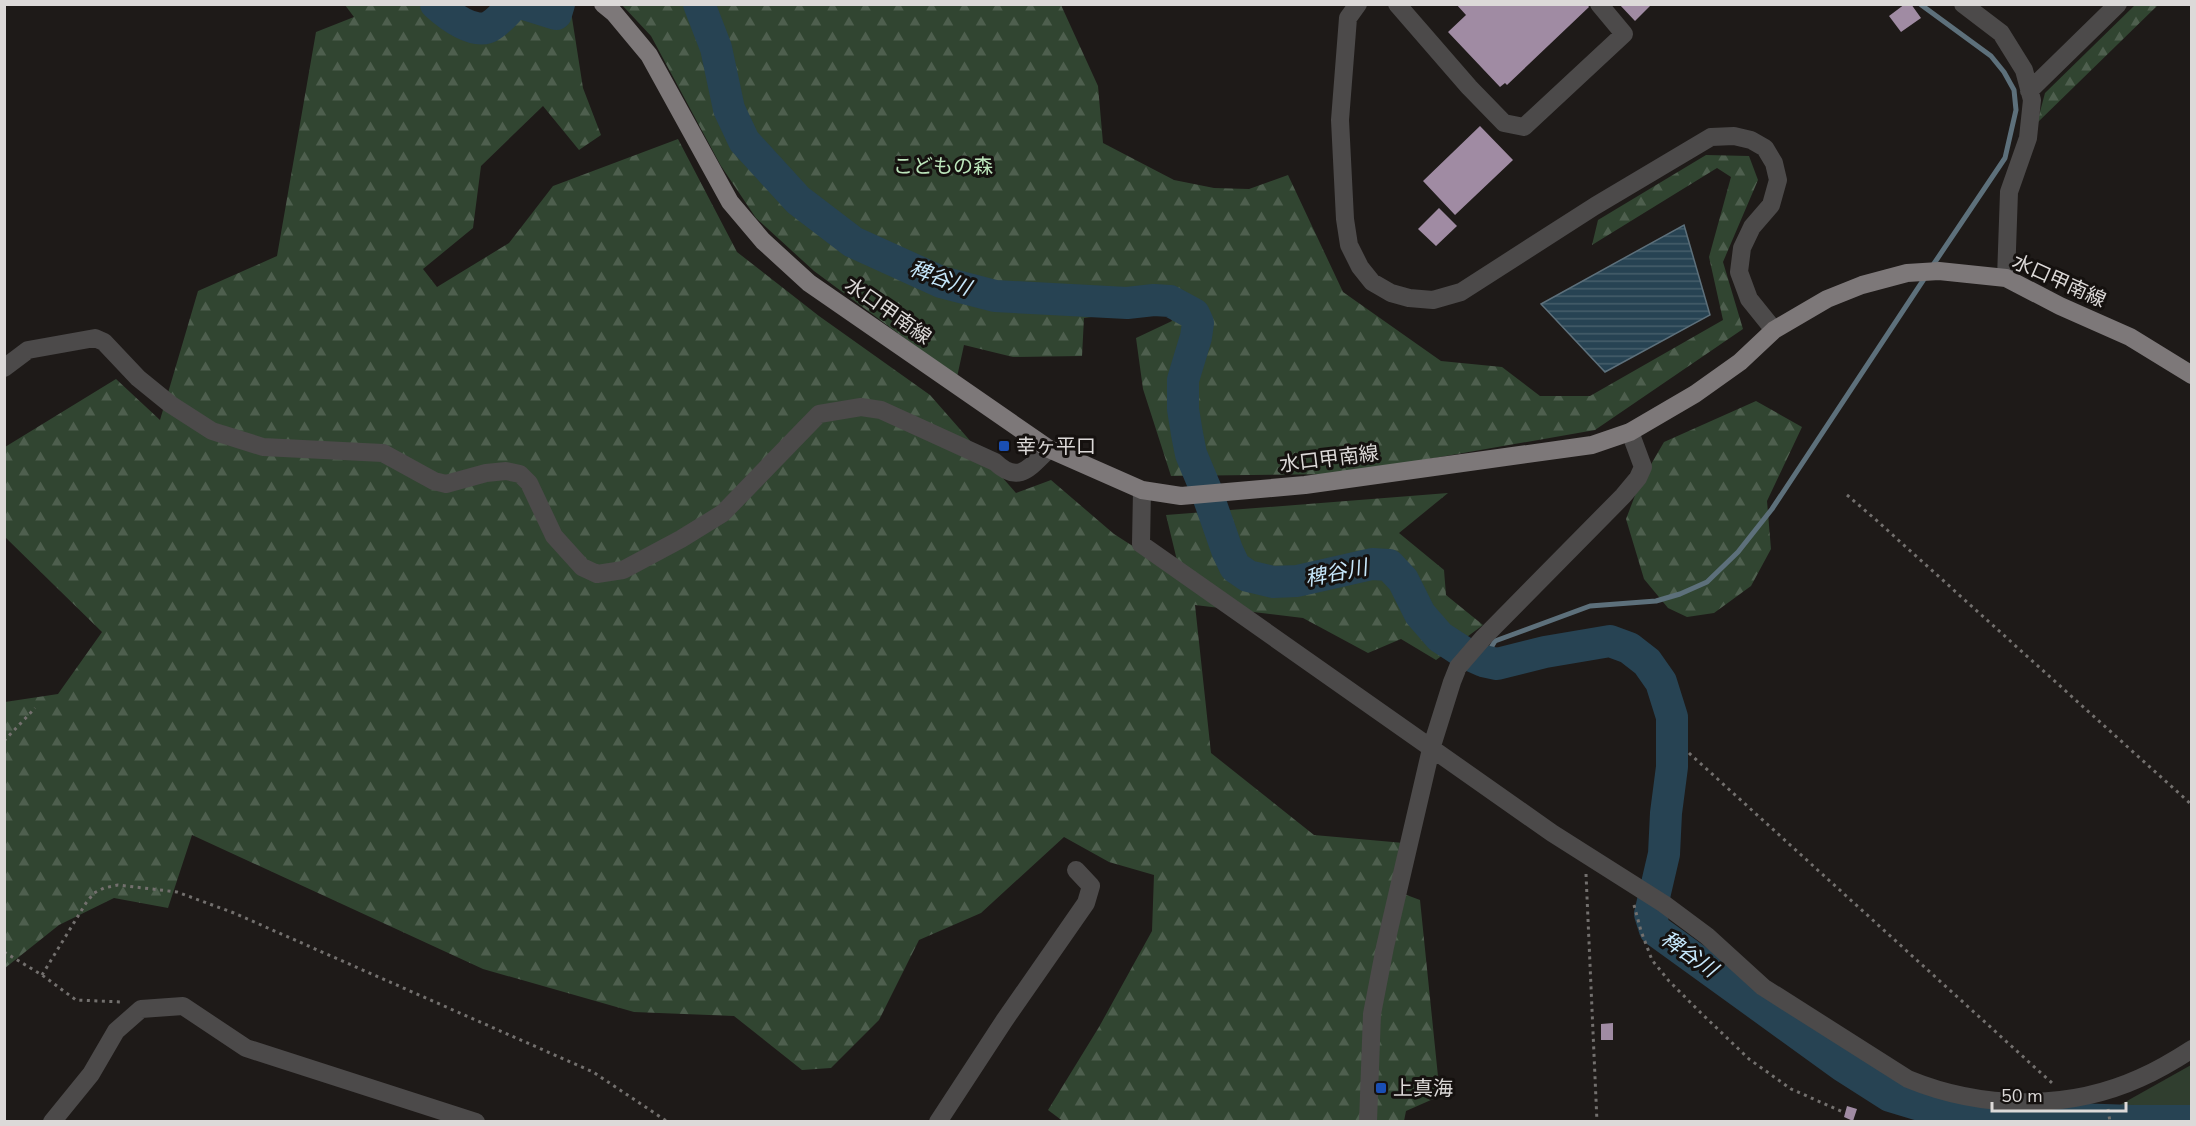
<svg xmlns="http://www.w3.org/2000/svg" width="2196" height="1126" viewBox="0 0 2196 1126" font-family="'Nunito Sans','Noto Sans JP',sans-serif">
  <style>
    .green { fill: #303e2f }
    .forest { fill: url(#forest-firs) }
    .water { fill: url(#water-rules); stroke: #5d707b; stroke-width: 1.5 }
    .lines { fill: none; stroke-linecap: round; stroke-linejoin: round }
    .stream { stroke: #5d707b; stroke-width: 5 }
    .river { stroke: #274353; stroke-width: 32 }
    .building { fill: #a08ba3 }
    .path { stroke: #73706e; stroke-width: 3; stroke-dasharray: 3 4.5; stroke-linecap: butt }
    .minor { stroke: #4c4a4a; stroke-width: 18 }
    .major { stroke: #7d7879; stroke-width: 18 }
    .transit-dot { fill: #1a4fb4; stroke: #15110f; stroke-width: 2 }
    .labels { text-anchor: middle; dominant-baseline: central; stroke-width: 6; stroke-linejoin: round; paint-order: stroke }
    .park-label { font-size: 20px; fill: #bde7bc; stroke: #15110f }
    .street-label { font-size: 20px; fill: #dcd9d8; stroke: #15110f }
    .poi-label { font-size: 20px; fill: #dcd9d8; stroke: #15110f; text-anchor: start }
    .water-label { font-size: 21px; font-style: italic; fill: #c7e8fc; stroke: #15110f }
  </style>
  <defs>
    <pattern id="forest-firs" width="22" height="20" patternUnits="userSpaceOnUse" patternTransform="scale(1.5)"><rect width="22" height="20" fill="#314531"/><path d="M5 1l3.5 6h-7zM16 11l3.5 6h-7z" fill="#4e5f4e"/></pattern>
    <pattern id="water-rules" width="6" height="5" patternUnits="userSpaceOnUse" patternTransform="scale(1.5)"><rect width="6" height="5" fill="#274353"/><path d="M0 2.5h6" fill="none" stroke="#465e6b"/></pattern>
  </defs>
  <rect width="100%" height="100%" fill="#1e1a18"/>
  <path class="green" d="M2191 1065V1121H2123L2118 1106Z"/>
  <path class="forest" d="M345 5H460L494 34 533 5H570L583 88 601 135 579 150 543 106 481 166 473 228 423 269 437 287 509 243 553 186 678 139 737 252 819 316 930 395 1016 493 1051 480 1114 534 1181 577 1166 515 1448 493 1399 533 1444 570 1446 595 1483 625 1436 660 1401 639 1368 653 1303 618 1195 605 1211 753 1314 835 1404 843 1396 891 1420 900 1440 1096 1406 1111 1404 1121 1064 1122 1048 1110 1099 1027 1152 931 1154 875 1109 862 1064 837 981 913 919 940 879 1020 831 1068 802 1070 734 1016 634 1012 483 969 192 835 168 908 114 898 59 925 5 968V702L58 694 102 632 5 537V447L116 379 160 420 198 291 277 256 316 32 354 17Z
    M622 5H1061L1098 86 1103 143 1174 180 1214 188 1249 189 1288 175 1343 292 1441 361 1502 367 1540 396H1590L1723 320 1709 257 1731 177 1717 168 1592 245 1598 220 1706 155 1749 156 1758 180 1723 262 1743 329 1595 430 1343 474 1171 476 1143 389 1136 338 1172 321 1164 307 1084 318 1082 356 1013 357 964 345 957 377 814 271 756 218 721 166 651 36Z
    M2135 5H2158L2037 123 2045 93Z
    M1756 401 1802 427 1767 501 1771 549 1751 586 1714 613 1687 617 1668 608 1644 579 1626 519 1639 485 1664 442Z"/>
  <path class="water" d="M1684 225 1710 315 1605 372 1541 304Z"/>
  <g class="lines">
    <path class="stream" d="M1920 4 1991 56 2004 72 2014 90 2016 110 2005 158 1931 268
      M1483 661 1495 641 1590 606 1656 601 1680 594 1707 582 1738 552 1772 509 1926 276"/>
    <path class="river" d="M436 4C448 15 476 37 492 25 500 20 507 11 514 4
      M524 4 556 14 559 4
      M699 4 716 48 729 109 744 141 798 200 853 242 941 282 995 296 1127 303 1154 300 1170 301 1194 314 1198 323 1196 337 1183 380V409L1187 434 1191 454 1206 490 1227 550 1235 567 1248 576 1273 582 1297 581 1372 564 1389 565 1403 580 1420 614 1440 637 1463 652 1483 661 1497 664 1545 652 1610 641 1629 648 1647 662 1661 682 1672 717V767L1666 813 1664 854 1650 914 1655 930 1843 1066 1890 1096 1933 1109 1989 1116 2133 1121H2192"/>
  </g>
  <path class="building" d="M1456 4H1587L1589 7 1507 85 1505 83 1500 87 1448 32 1466 15Z
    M1619 4H1652L1635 21Z
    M1905 4H1911L1921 18 1901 32 1889 16Z
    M1480 126 1513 160 1455 215 1423 181Z
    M1439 208 1457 226 1436 246 1418 229Z
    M1613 1023V1040H1601V1024Z
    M1847 1106 1857 1109 1853 1121 1844 1117Z"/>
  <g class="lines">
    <path class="path" d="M1847 495 1875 519 2192 805
      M4 741 35 708
      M1689 753 2052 1083
      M1586 874 1597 1122
      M1634 905 1641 931 1652 960 1669 981 1701 1013 1749 1059 1791 1089 1843 1112
      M4 952 42 975 76 1000 122 1002
      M42 975 86 903 94 893 104 888 118 885 177 892 234 913 593 1072 668 1122
      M2108 1109 2110 1122"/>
    <path class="minor" d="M1358 4 1348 18 1340 120 1345 219 1349 245 1360 267 1372 282 1391 293 1409 298 1433 300 1461 292 1595 206 1711 137 1734 136 1751 140 1765 148 1774 163 1778 180 1771 205 1752 227 1742 248 1739 272 1749 299 1774 330
      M1397 4 1469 87 1504 123 1524 127 1624 34 1599 4
      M1963 4 2001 33 2024 70 2032 100 2028 138 2009 192 2006 278
      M2029 91 2118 4
      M4 368 28 350 95 338 104 342 138 378 170 404 212 431 263 447 383 453 434 481 446 484 486 473 506 471 520 474 529 483 554 536 582 567 597 574 623 570 681 539 723 513 819 414 861 407 881 410 995 462C1019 485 1030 467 1049 449
      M1142 490 1141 544 1552 833 1664 904 1707 936 1763 987 1908 1079C1981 1109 2067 1111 2140 1078 2158 1070 2175 1060 2192 1049
      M52 1122 91 1074 116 1031 141 1009 183 1006 246 1048 476 1122
      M938 1122 1004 1021 1086 903 1091 886 1076 870
      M1368 1122 1372 1014 1385 947 1431 749 1452 682 1458 667 1484 637 1623 496 1638 478 1643 467 1630 432"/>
    <path class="major" d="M603 4 614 13 649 55 730 202 763 241 809 283 1049 449 1142 490 1181 496 1305 485 1592 445 1630 432 1695 394 1740 362 1774 330 1827 299 1862 285 1907 273 1939 271 2006 278 2060 306 2130 337 2192 375"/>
  </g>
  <g class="transit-dot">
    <rect x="998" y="440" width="12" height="12" rx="3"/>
    <rect x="1375" y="1082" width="12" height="12" rx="3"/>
  </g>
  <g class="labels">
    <g class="park-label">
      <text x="943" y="166">こどもの森</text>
    </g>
    <g class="street-label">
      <text transform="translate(2059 281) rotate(24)">水口甲南線</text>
      <text transform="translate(888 311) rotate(35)">水口甲南線</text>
      <text transform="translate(1329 459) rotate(-7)">水口甲南線</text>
    </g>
    <g class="poi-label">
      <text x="1016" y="446">幸ヶ平口</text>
      <text x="1393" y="1088">上真海</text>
    </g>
    <g class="water-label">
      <text transform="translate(940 278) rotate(20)">稗谷川</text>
      <text transform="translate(1336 573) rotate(-11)">稗谷川</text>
      <text transform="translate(1689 954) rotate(35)">稗谷川</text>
    </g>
  </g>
  <rect width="2196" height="1126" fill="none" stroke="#dcd9d8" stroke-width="12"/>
  <path d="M1992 1102v9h134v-9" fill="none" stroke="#dcd9d8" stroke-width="3"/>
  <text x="2001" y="1102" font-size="18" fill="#dcd9d8" stroke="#15110f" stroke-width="4.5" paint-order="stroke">50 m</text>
</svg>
